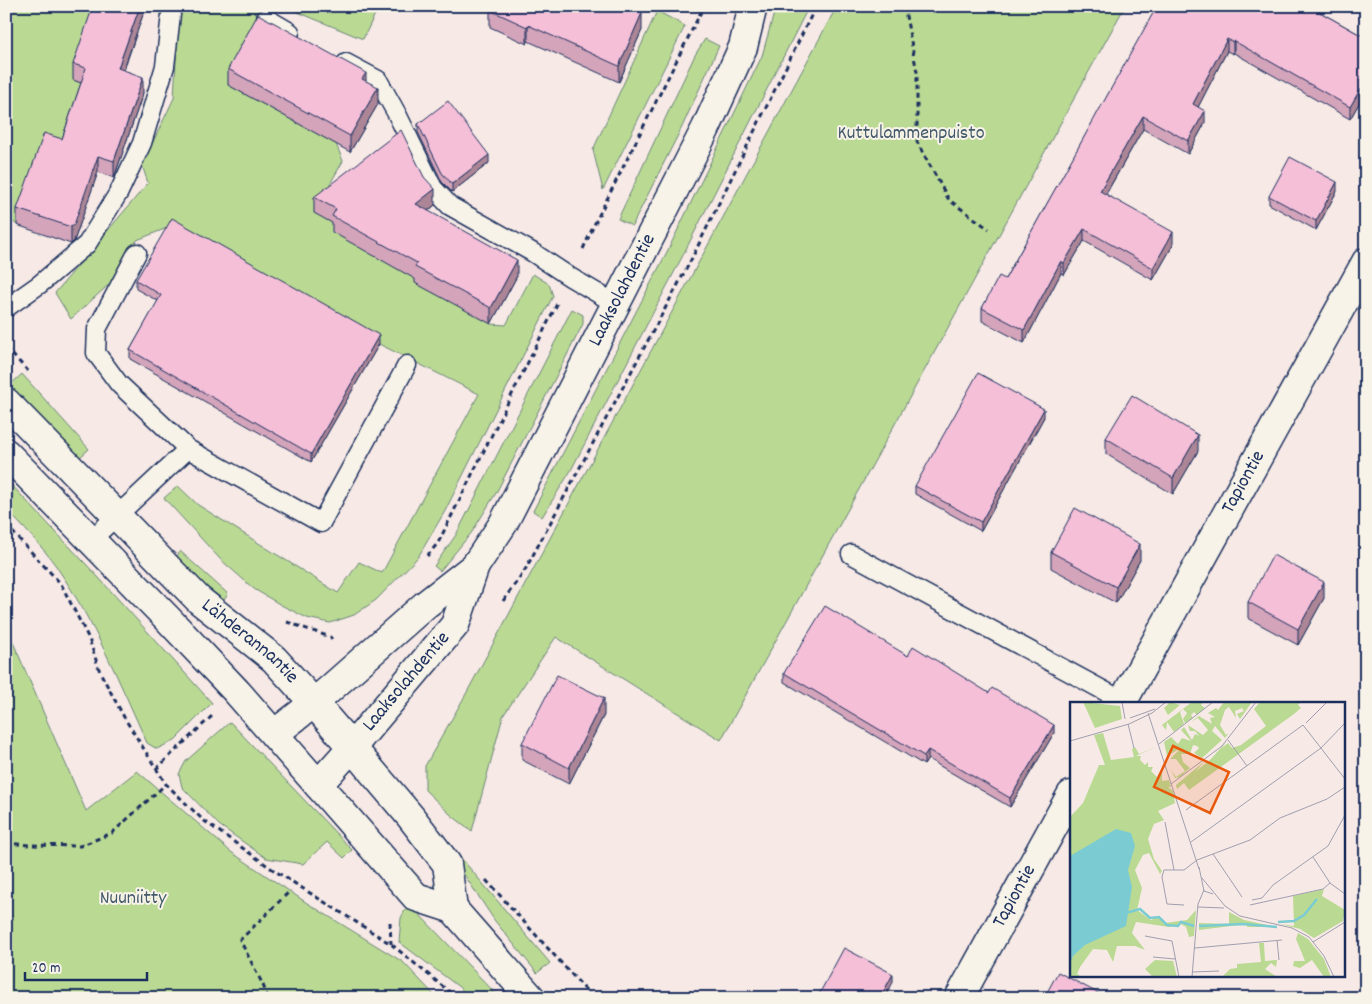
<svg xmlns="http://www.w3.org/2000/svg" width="1372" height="1004" viewBox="0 0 1372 1004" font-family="Dekko,sans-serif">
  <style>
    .green { fill: #bada93; stroke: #6a8478 }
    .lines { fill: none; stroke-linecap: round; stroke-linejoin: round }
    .lane-casing { stroke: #1b2f5e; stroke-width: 21 }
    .street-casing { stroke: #1b2f5e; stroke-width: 31 }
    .secondary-casing { stroke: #1b2f5e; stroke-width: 31 }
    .path { stroke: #1b2f5e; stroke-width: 3; stroke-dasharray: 5 4; stroke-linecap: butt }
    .lane { stroke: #f7f3e8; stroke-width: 18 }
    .street { stroke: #f7f3e8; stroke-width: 28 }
    .secondary { stroke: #f7f3e8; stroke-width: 28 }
    .wall { fill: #d3a4ba; stroke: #1b2f5e }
    .shaded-wall { fill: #ac8697; stroke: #1b2f5e }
    .building { fill: #f5bfd8; stroke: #1b2f5e }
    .labels { text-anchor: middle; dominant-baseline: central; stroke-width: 4; stroke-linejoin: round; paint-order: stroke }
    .park-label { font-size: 20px; fill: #435a6b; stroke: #f7f3e8 }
    .street-label { font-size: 20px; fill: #1b2f5e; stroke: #f7f3e8 }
    .inset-river { fill: none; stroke: #7bccd2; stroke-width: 2.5 }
    .inset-road { fill: none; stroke: #9f9faf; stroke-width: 1 }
    .view { fill: #e8590c; fill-opacity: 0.15; stroke: #e8590c; stroke-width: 2.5 }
    .inset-edge { fill: none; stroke: #1b2f5e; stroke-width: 2.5 }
  </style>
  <rect width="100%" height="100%" fill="#f7e9e5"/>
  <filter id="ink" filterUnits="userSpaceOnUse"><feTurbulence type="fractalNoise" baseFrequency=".02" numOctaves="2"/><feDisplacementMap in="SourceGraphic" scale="10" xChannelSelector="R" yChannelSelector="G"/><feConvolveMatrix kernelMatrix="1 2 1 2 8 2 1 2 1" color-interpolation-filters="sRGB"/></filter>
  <g filter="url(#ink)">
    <path class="green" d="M6 6H99L74 80 86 85 58 154 17 225 6 216Z
      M179 6H267L228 85 336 144 343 161 314 212 373 245 491 324 506 325 533 274 549 284 553 296 445 511 418 557 376 600 354 615 330 623 307 618 281 605 254 589 220 559 164 498 178 486 198 505 338 593 359 562 382 573 479 394 379 344 172 226 137 240 116 278 71 319 55 293 148 183 142 165 174 98Z
      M283 6H379L363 39Z
      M776 6H809L680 261 570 472 542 517 533 511 669 248 762 56Z
      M837 6H1125L721 740 556 637 503 716 472 831 451 815 425 790V766L466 694Z
      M657 11 685 26 603 190 593 150Z
      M705 39 719 46 682 127 632 226 618 219 695 55Z
      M572 309 583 315V324L496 493 472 532 440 571 434 566 456 535Z
      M22 374 89 449 77 460 8 387Z
      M6 479 99 578 212 703 175 740 157 749 147 743C120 683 94 621 56 566 42 546 23 527 6 509Z
      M180 551 228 594 224 600 174 562Z
      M6 626 86 811 137 771 231 852 307 903 403 962 437 998H6Z
      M230 722 352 850 344 858 327 842 303 864 266 858 219 825 182 787 179 774 186 761Z
      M456 852 550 963 537 973 495 921 451 855Z
      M405 910H415L500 998H470L459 987 399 942 401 918Z"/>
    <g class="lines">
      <defs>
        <path id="lane" d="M266 18 290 32
          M346 63 378 80 397 114 433 188 450 206 532 252 570 277 616 304
          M137 253 97 329 96 353 119 384 188 449
          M6 308 40 284 87 244 119 192 142 143 165 66 172 6
          M91 540 188 449 321 523 407 365
          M851 554 1123 701"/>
        <g id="street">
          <path id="s1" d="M1122 703 1366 262"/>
          <path id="s2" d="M959 998 1071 795"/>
        </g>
        <g id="secondary">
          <path id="s3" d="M6 402 199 600 274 659 314 703 410 816 447 864 453 909"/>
          <path d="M6 453 168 619 237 692 416 897 453 909 531 998"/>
          <path d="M274 734 314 703 425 605 475 566"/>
          <path id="s4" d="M318 785 352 747 455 625 475 566 503 524 706 128 743 47 753 6"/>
        </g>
      </defs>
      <use href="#lane" class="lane-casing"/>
      <use href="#street" class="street-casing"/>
      <use href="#secondary" class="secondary-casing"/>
      <path class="path" d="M904 6 917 72V142L949 200 989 229
        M583 249 595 223 704 6
        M6 348 30 373
        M6 525 61 584 89 639 100 672 125 719 166 784 203 820 275 871 391 944 457 998
        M427 556 438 543 557 304
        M503 601 525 570 690 262 816 6
        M287 622 330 637 332 639
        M156 769 212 716
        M6 843 29 845 80 846 112 833 166 784
        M486 880 593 998
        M390 922 391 944
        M268 998 263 985 240 940 290 891"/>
      <use href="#lane" class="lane"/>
      <use href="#street" class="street"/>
      <use href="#secondary" class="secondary"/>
    </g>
    <path class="wall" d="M146 6 124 70 143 93 114 178 98 172 74 241 71 244 17 225V209L62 139 81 83 73 80V64Z
      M482 6H626L642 30 619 82 528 41 527 44 490 27V10Z
      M1154 6H1309L1366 38V103L1361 100 1350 119 1234 53 1233 54 1227 51 1198 107 1205 123 1188 154 1143 129 1106 194 1173 245 1153 280 1084 241 1064 275 1061 273 1024 343 982 321V308L1005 279 1155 11 1154 10Z
      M228 69 366 81 378 104 350 152 228 85Z
      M418 124 489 163 452 192 442 182 418 132Z
      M1337 191 1316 230 1269 204V196Z
      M314 197 435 205 428 211 517 276 491 324 415 283V279L332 232V223L314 213Z
      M136 280 379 344 311 462 130 359V350L158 301 136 289Z
      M1044 417 981 531 915 494V486Z
      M1106 438 1198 451 1173 494 1106 454Z
      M1051 552 1140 560 1116 603 1051 568Z
      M1324 598 1298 645 1248 618V602Z
      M908 656 1054 733 1010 807 928 759 924 765 784 682V673Z
      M604 715 569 784 522 760V743Z"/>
    <path class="shaded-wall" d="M140 6H146L118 85V68Z
      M642 13V30L619 82V66Z
      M528 25V41L527 44V27Z
      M1227 39V51L1193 117V104Z
      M1234 41V53L1233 54V42Z
      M366 73V89L362 79Z
      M143 77V93L114 178V161Z
      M378 87V104L350 152V136Z
      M1361 88V100L1350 119V107Z
      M1205 111V123L1188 154V141Z
      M1143 116V129L1100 204V191Z
      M489 155V163L452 192V184Z
      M98 156V172L74 241 71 244V227Z
      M1337 182V191L1316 230V221Z
      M435 189V205L416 220V204Z
      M1084 229V241L1064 275V263Z
      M1173 232V245L1153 280V268Z
      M517 260V276L491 324V308Z
      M1061 261V273L1024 343V330Z
      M379 335V344L311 462V454Z
      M1044 409V417L981 531V522Z
      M1198 435V451L1173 494V478Z
      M1140 544V560L1116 603V587Z
      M1324 582V598L1298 645V629Z
      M604 698V715L569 784V768Z
      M1054 725V733L1010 807V798Z
      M928 750V759L924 765V756Z
      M893 974V982L885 998H880Z"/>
    <path class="building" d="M93 6H140L118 68 143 77 114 161 98 156 74 225 71 227 17 209 44 133 62 139 86 68 73 64Z
      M492 6H626L642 13 619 66 528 25 527 27 490 10Z
      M1157 6H1309L1366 38V91L1361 88 1350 107 1234 41 1233 42 1227 39 1193 104 1205 111 1188 141 1143 116 1100 191 1173 232 1153 268 1084 229 1064 263 1061 261 1024 330 982 308 999 276 1005 279Z
      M258 14 366 73 362 79 378 87 350 136 228 69Z
      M448 101 489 155 452 184 442 173 418 124Z
      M401 130 424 177 435 189 416 204 517 260 491 308 415 267 417 263 332 216 336 209 314 197Z
      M1290 157 1337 182 1316 221 1269 196Z
      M172 218 379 335 311 454 130 350 161 295 136 280Z
      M978 373 1044 409 981 522 915 486Z
      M1132 395 1198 435 1173 478 1106 438Z
      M1075 508 1140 544 1116 587 1051 552Z
      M1273 555 1324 582 1298 629 1248 602Z
      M825 606 908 656 913 646 989 693 992 688 1054 725 1010 798 928 750 924 756 784 673Z
      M557 675 604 698 569 768 522 743Z
      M844 948 893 974 880 998H817Z
      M1058 972 1107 998H1044Z"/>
  </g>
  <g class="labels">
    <g class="park-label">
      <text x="911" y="134">Kuttulammenpuisto</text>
      <text x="133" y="899">Nuuniitty</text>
    </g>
    <g class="street-label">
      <text stroke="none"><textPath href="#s4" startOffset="586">Laaksolahdentie</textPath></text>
      <text stroke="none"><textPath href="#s1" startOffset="252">Tapiontie</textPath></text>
      <text stroke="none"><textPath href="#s3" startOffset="342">Lähderannantie</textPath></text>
      <text stroke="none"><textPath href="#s4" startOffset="136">Laaksolahdentie</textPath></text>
      <text stroke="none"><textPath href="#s2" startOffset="116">Tapiontie</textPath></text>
    </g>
  </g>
  <g transform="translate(1070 702)">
    <rect width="275" height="275" fill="#f7e9e5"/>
    <path d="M13 0 50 4 52 17 25 26ZM100 0 110 3 98 13 94 6ZM122 0H133L131 3 135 6 127 13 124 10 121 13 123 16 115 21 113 17 117 11 113 7 110 10 114 22 104 30 97 20 96 28 92 23 88 26ZM154 0H182L170 17 167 12 174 9 172 6 165 9 166 16 159 5 155 8 150 23 156 33 159 31 155 36 145 24 142 29 152 38 132 56 124 51 129 46 127 44 123 43 120 52H111L113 60 120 66 110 75 105 76 101 68 106 75 115 69 106 57H100L111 46 97 54 94 40 101 35 108 42 112 36 121 39 111 28 114 25 122 38 125 32 129 34 125 29H120L118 23 133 33 138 28 128 16 121 20 129 14 142 22 140 16 145 15 138 11 146 6 148 8ZM190 0H231L228 3 231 6 224 12 119 88 114 81 107 87 106 83 136 58 125 70 141 57 156 40 152 46 158 41 162 46 171 43 196 24 184 7ZM33 31 41 58 64 55 62 47 65 45 69 52 86 45 66 54H71L70 58 75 63 78 60V65H83L81 69 87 75 92 69V79L99 78 101 85H98L103 89 105 101 88 109 94 118 84 122 78 137 84 157 92 169 90 172 79 151 73 153 65 168 72 186 67 208 81 218 87 215 95 221 117 218 126 208 124 234 119 235 116 225 111 222 99 225 66 220 62 231 75 248 65 244H47L43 260 37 248 23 247 10 265 7 272 12 275H0V115L13 101 29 63H35L24 33ZM254 187 252 194 275 208 273 219 244 236 230 227 210 222 224 224 223 194ZM159 210 174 218 207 225H177V222L129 228V221L159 222ZM228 231 238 237 254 257 261 275H254L242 258 230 266 223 264 224 259H235L226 237ZM189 241H194L195 259 207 258 206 265 201 261 195 267 207 275H152L160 267 167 266V262L191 260ZM85 258 103 259 107 275H83L75 267Z" fill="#bada93"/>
    <path d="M46 127 61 131 65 144 58 168 62 185 56 224 15 243 3 254 0 262V154Z" fill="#7bccd2"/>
    <path class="inset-river" d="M56 211 70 207 80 216 89 215 97 223 108 224 111 220 124 224M208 220 224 219 234 213 247 197M129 224 173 222 207 225"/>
    <path class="inset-road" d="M52 0 55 17M78 11 129 167M60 16 85 7M236 21 257 0M58 22 64 46M158 38 177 64M0 39 59 22 82 11 96 0M89 42 143 0M101 82 152 44 186 0M116 108 233 23 275 77M95 120 104 168M121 140 251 46 275 21M143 152 172 195M243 155 260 181M129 165 134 189 143 192M132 176 155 204 170 214 222 226 239 235 254 254 264 275M182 198 192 196 203 183 258 144 275 113M114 203 97 202 92 175 94 168H114L127 158 180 138 210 116 257 97 275 85M180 203 253 187 260 181 275 192M128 205 154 206M75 234 102 239 109 275M207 238 209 258M243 240 275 220M125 246 212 238M83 255 105 257M122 270 149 269M122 275 128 202 134 188"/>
    <path class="view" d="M103 44 159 70 140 111 84 85Z"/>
    <rect width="275" height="275" class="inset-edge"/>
  </g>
  <rect width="1372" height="1004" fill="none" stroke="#f7f3e8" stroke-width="25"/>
  <rect x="12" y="12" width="1347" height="979" fill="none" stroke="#1b2f5e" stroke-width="2" filter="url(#ink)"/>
  <path d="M25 972v8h122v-8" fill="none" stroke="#1b2f5e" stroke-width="2.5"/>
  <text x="32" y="972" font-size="15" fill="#1b2f5e" stroke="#f7f3e8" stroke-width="4" paint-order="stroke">20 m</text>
</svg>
